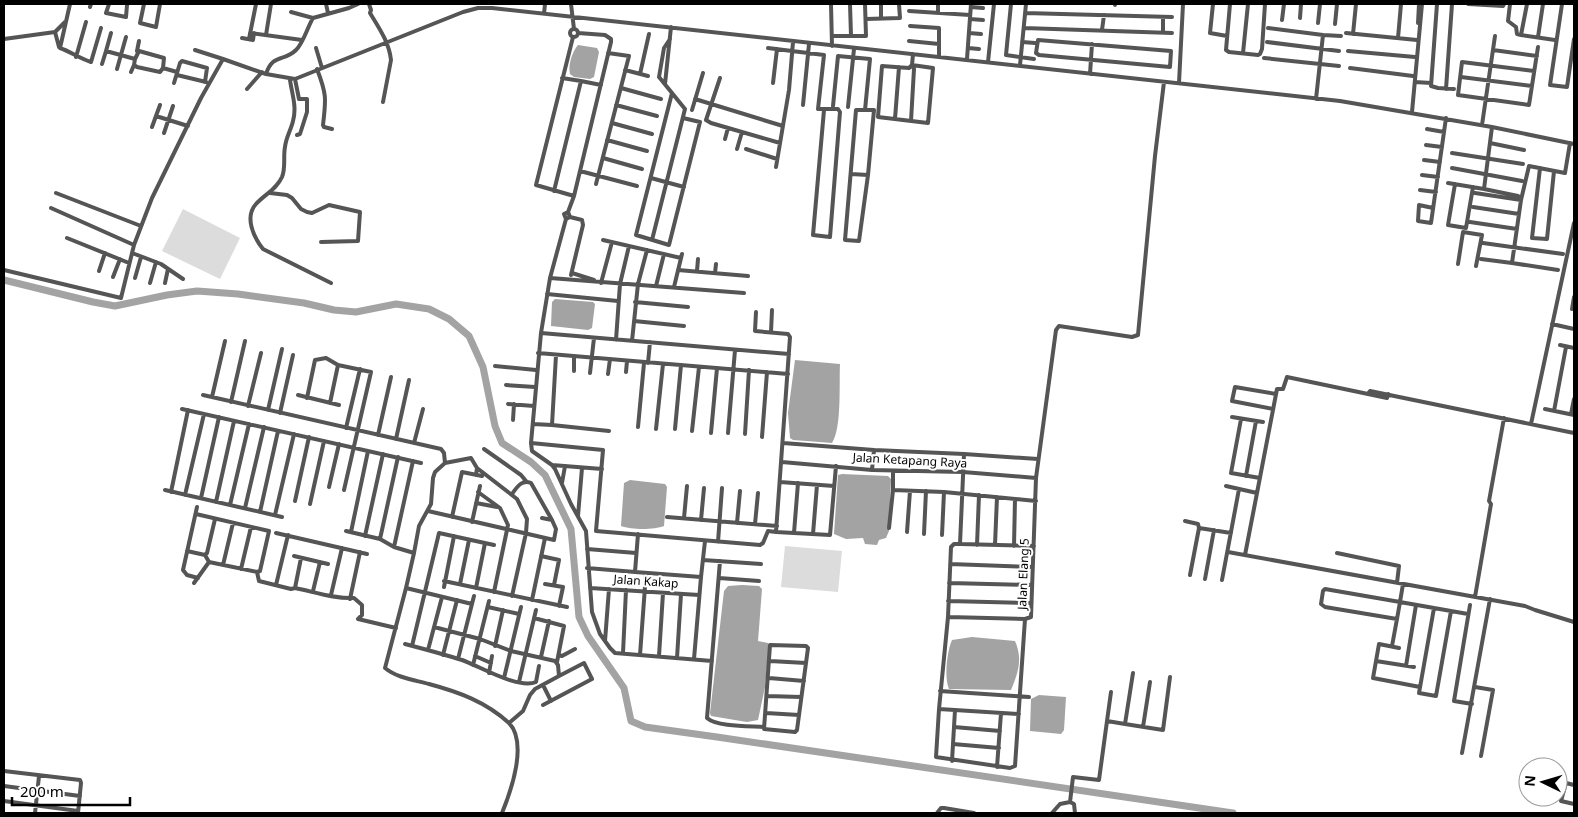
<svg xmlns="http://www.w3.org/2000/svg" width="1578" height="817" viewBox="0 0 1578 817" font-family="'Noto Sans',sans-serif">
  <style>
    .green { fill: #dcdcdc }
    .water { fill: #a3a3a3 }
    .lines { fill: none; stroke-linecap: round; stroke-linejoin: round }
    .river { stroke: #a3a3a3; stroke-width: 7 }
    .minor { stroke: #555; stroke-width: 4 }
    .labels { text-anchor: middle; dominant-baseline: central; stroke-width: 4; stroke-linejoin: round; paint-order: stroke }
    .street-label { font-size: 12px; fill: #000; stroke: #fff }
  </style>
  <rect width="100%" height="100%" fill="#fff"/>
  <path class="green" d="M183 209 240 238 220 279 162 251Z
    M785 546 842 551 838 592 781 587Z"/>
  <path class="water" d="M578 45 597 48 599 52 594 77 590 79 574 77 570 74C568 65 572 52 578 45Z
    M555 299 593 302 595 304 592 328 588 330 551 326 552 302Z
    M795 360 840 364C839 383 842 428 832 443L793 440 790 438 788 413Z
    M842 474 888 476 891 479 889 531 886 538 879 540 877 545 865 544 863 538 846 539 834 534 838 475Z
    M630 480 665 484 667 487 664 526C654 530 632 530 621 526L624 483Z
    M742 585 759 586 762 589 758 641 768 643 769 646 765 687 758 720 747 722 711 716 710 713 724 591 728 586Z
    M972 637 1015 641C1023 659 1018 673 1011 690L949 689C944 678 947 651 952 640Z
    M1039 695 1066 697 1064 730 1061 734 1030 731 1031 699Z"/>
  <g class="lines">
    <path class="river" d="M4 280 93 302 115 306 167 295 197 291 238 294 304 303 334 310 356 312 396 304 429 309 449 319 469 336 483 367 495 426 502 443 531 462 545 475 571 529 579 617 588 636 624 688 631 721 645 727 717 737 1233 813"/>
    <path class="minor" d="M70 4 60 48C71 52 79 58 91 62L101 28
      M109 4 106 13 126 17 127 5
      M144 4 140 23 156 27 160 4
      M326 4 328 13
      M369 4 371 10 370 13C379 28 389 42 391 60L383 102
      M571 4 574 29
      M831 4 832 46
      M850 4 851 36
      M881 4V19
      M1011 4 1006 55 1034 59
      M1115 4V5
      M1213 4 1210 33 1227 36
      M1230 4 1226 50 1229 52 1258 55 1260 54 1262 49 1265 4
      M1437 4 1431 86 1438 88 1454 89
      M1468 4 1503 6 1504 4
      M1510 4 1508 21 1516 27 1517 34 1521 35
      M1562 4 1550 85 1567 87 1574 39
      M90 7 91 4
      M971 7 983 8
      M909 11 970 15
      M291 12 313 18
      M938 13V4
      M1025 13 1172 17
      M544 14 545 4
      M1300 18 1301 4
      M866 19 900 18 899 4
      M970 19 983 20
      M1282 20 1284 4
      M1318 23 1320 4
      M1418 23 1419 4
      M1335 24 1337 4
      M910 26 939 28V56
      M1024 28 1172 33
      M1268 28 1323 35 1316 99
      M570 33a4 4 0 1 1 8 0a4 4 0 1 1-8 0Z
      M1102 30 1104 15
      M55 32 59 47
      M250 33 302 40
      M969 33 981 34
      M1163 33V17
      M1346 33 1417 40
      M1353 34 1356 4
      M266 35 271 4
      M1323 35 1341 36
      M1521 35 1555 40
      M1521 35 1527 4
      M832 36H866L865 4
      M573 37 536 185 574 196
      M1538 37 1543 4
      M242 38 253 40 254 33
      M1398 38 1401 4
      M4 39 55 32 65 22
      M249 39 256 4
      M1038 40 1171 51 1170 67 1039 55 1036 53Z
      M909 41 939 44
      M1022 42 1035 43
      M1267 42 1339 51
      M316 48 322 68
      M768 48 824 55 818 109H838L840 112 830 237 813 235 824 110
      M968 48 979 49
      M195 50 223 59
      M1493 50 1537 56
      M106 51 111 33
      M137 51 139 41
      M1348 51 1415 57
      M1243 53 1248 4
      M76 57 86 22
      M1264 58 1339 66
      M135 59 139 51 164 58 163 68
      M967 59 971 4
      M988 62 994 4
      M102 64 106 51 135 59 134 65 137 67 160 72 163 68 177 72
      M1020 65 1026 4
      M1350 68 1413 76
      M117 69 126 37
      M317 69C327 95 326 99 323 125L324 127 332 129
      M625 70 648 76
      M1534 71 1462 62 1458 95 1529 105 1538 47
      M131 72 134 65
      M266 74 295 79 463 12 478 8H492L1340 101 1492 127 1574 144
      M640 74 649 34
      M1090 74 1092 44
      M177 75 206 82
      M1461 77 1532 86
      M562 78 581 81
      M720 78 706 120 711 123 780 143
      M295 79 299 99H307V112L300 134 297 135
      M290 80C292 94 297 107 293 121 291 130 286 137 285 147 283 157 286 167 282 177 276 190 265 194 256 204 244 217 254 238 263 249L331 283
      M1415 82 1431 83
      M174 83 180 63 182 61 207 68 205 82
      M773 83 777 49
      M1179 83 1183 4
      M665 84 671 27
      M621 88 661 99
      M247 89 262 72
      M1446 89 1452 4
      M672 93 636 235 669 245 700 122 683 118
      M695 99 783 126
      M616 105 657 116
      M803 105 809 44
      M833 106 838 56 870 59 865 110
      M848 107 854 49
      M692 110 703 73
      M856 110H874L868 175 859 241 845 240Z
      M1412 112 1422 4
      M156 116 160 105
      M895 119 899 67
      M911 121 914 69 912 65 933 68 928 123C911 121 895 119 878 117L882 66 909 68 912 65 913 54
      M612 123 652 134
      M1482 125 1495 36
      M152 127 156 116 188 126
      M1492 127 1484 189 1518 196
      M1427 129 1444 132
      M164 133 173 106
      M725 139 728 128
      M607 140 647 151
      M1490 143 1524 150
      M1426 145 1442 147
      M737 149 742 132
      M746 149 777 159
      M1452 153 1523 164
      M603 158 642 169
      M1424 160 1440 162
      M776 167 789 90 793 42
      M1452 168 1522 181
      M1540 168 1532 238 1547 239 1554 171
      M580 171 637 186
      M851 174 868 175
      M1422 175 1438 177
      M651 178 684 187
      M1448 183 1484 189
      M596 184 629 56 608 53
      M1455 184 1448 225 1466 228 1473 187
      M1420 190 1436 192
      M554 191 581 81 601 85
      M56 193 141 226
      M270 193 287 195 292 198 301 209 307 212 312 213 329 205 360 212 358 241 321 242
      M1475 193 1521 200
      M1473 207 1519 214
      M51 208 134 245
      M1433 208 1419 205 1418 221 1431 223C1436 188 1441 153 1446 118
      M568 212 564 214 566 219 570 217 568 212 574 196 611 42V39L605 35 578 33
      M570 217 582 220 583 225 571 275
      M566 219 550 278 541 333 531 443 603 450 596 531 760 545 763 543 768 531 776 532 790 337 788 334 755 331 756 312
      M1470 222 1517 229
      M67 238 129 263
      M603 240 681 258
      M652 240 685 109 659 77 664 48 670 39
      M1483 243 1563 254
      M132 253 161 264 183 279
      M1481 259 1512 263
      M1458 264 1463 232 1482 235 1476 266
      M4 270 121 298 134 245 152 198 201 98 223 59 266 74C273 53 284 62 296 50 303 44 308 26 313 18L349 8 358 4
      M678 270 748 276
      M1558 270 1512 263 1521 200 1529 166 1565 173 1570 143
      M99 271 105 253
      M697 271 698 259
      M572 273 594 280
      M715 273 716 264
      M113 277 120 259
      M135 278 141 257
      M550 278 744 293
      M150 283 156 262
      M165 283 168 269
      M601 283 612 242
      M656 286 664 254
      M674 287 682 254
      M547 294 618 301
      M635 302 688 307
      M1572 309 1574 297
      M634 321 684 326
      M1552 324 1574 329
      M771 332 772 310
      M541 333 789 354
      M616 340 620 284 629 246
      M632 341 638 284 647 250
      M1560 345 1574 348
      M538 353 788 374
      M556 355 552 425 609 431
      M648 363 650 342
      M495 366 536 370
      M574 371V356
      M626 372 627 361
      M590 373 594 338
      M608 374 610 359
      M506 385 535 387
      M1368 394 1387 398 1388 394
      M203 395 441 449 444 453 445 463 435 472 433 478 431 504 419 526 414 553
      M298 395 339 405
      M212 397 225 341
      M307 398 315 360 326 358 338 365 371 372 344 490
      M231 402 245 341
      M330 403 338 365
      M508 404 534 406
      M248 406 261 353
      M182 409 421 463
      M1273 409 1232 401 1235 387 1276 394
      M1545 409 1574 415
      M268 410 282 349
      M1554 411 1566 347
      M280 413 293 355
      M1571 414 1574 399
      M1232 417 1263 422
      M1241 419 1231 473 1260 478
      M513 420 514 404
      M533 424 552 425
      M1531 424 1574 223
      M638 427 644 363
      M346 428 360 369
      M656 429 663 364
      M675 429 681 365
      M692 431 699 367
      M711 433 717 368
      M728 433 735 350
      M745 434 749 370
      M378 435 391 377
      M762 437 767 372
      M396 439 409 380
      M414 443 423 409
      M531 443 532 451 552 465 555 469 571 504 586 531 592 612 600 634 610 648 615 653 712 661
      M783 443 874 450 964 454 1038 459
      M484 449 521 475 526 481
      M782 462 872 470 963 472 1036 478
      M445 463 471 458 477 468 476 475
      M552 465 602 469
      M477 468 517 499 527 519 526 533 512 596
      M872 470 874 450
      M893 471V490L944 492 1036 501
      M1246 476 1256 421
      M780 482 834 486
      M562 483 565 466
      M1226 486 1257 493 1245 555
      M329 487 339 444
      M165 490 282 517
      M171 492 188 410
      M478 492 500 508 508 525 494 592
      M1257 493 1277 389H1283L1287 377 1368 394 1370 391 1574 433
      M512 494C517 487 522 479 531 483L552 520
      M185 495 204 414
      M201 498 219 417
      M295 501 309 437
      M216 502 234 421
      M476 503 497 507
      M310 504 324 441
      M230 505 249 424
      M197 507 183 570 187 575 198 578
      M245 508 264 427
      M428 511 554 540 556 529 552 520 542 518
      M260 512 278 431
      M196 514 269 531 260 571 257 572 259 581 291 589 295 588C315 592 334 599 354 598L362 605V615L358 619 396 628
      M275 515 294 434
      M578 516 582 468
      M452 517 462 472 482 476
      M667 517 777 526
      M684 518 687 486
      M701 520 704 488
      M1185 521 1198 524 1199 528 1231 533
      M472 522 480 486
      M737 523 740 491
      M755 524 758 493
      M889 528 893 490
      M346 531 380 539 394 547 414 553 406 588 472 604
      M351 532 368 451
      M776 532 830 535 836 466
      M907 532 910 491
      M276 533 367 554
      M794 533 798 483
      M638 534 635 572 701 577 705 541
      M813 534 817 485
      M924 534 926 491
      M942 535 944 492
      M365 536 383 454
      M380 539 398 457
      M718 542 722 488
      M960 544 964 454
      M977 545 979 495
      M995 545 997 497
      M1014 546 1015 499
      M394 547 413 461
      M587 549 636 553
      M187 551 205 555 209 562 257 572
      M1228 552 1525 606 1535 610 1574 622
      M1337 553 1399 566 1397 583
      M205 555 207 553 215 519
      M294 556 328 564
      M541 556 559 560 554 585
      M703 560 761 564
      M720 561 707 718C717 727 750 726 764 727
      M950 564 1033 567
      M223 565 233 523
      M587 568 635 572
      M241 569 251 527
      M1190 575 1199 528
      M719 578 759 581
      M1205 579 1214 530
      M1222 580 1239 489
      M444 581 567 607
      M194 583 209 562
      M949 583 1032 585
      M460 584 469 540
      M545 584 563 587 559 606
      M1403 584 1400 602 1325 589 1323 591 1321 604 1325 607 1397 619 1400 602 1468 614
      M276 585 288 535
      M444 587 454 536
      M295 588 301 558
      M406 588 385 668C397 678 415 680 429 684 459 692 486 702 509 723
      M476 588 485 543
      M590 588 699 595
      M313 591 320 562
      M331 595 342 548
      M1475 597 1491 504 1489 501 1504 418
      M350 599 360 552
      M532 600 545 538
      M948 601 1031 603
      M1470 605 1454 701 1472 704
      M488 607 519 614
      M1434 608 1419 693 1436 696 1451 611
      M948 617 1025 619 1031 617 1036 478 1056 330 1059 326 1132 337 1138 335 1155 156 1164 82
      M534 618 564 626 557 662
      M1025 619 1015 766 1010 768 936 757 939 709 948 617 951 547 954 544H960L1034 546
      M434 627 480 639 511 651 555 661 558 665 559 676 535 689 530 695 523 711 509 723C528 743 511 791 502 813
      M605 641 609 589
      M405 644C424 649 443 654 462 660 479 666 519 690 536 682L539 666
      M770 645 806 646 808 648 797 730 795 732 764 729Z
      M412 646 439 533 494 545
      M495 646 503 610
      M1392 646 1397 619
      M1399 648 1379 644 1373 678 1420 687
      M428 650 442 597
      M623 653 626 590
      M443 655 457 600
      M559 655 562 656 575 649
      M640 655 646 573
      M475 656 491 663
      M659 656 663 593
      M541 657 549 621
      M677 658 681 594
      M458 659 474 596
      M694 659 701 577
      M770 661 806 663
      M1376 661 1414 667
      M473 665 489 601
      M1406 666 1416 605
      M489 673 492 656
      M1133 673 1125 724 1163 730 1170 677
      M504 678 521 607
      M769 678 804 681
      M519 682 536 610
      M543 685 551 701
      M1475 687 1493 690 1481 756
      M940 691 1029 697
      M767 696 801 697
      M543 705 592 679 584 663 559 676
      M939 709 1019 714
      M766 713 799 715
      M1107 721 1111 692
      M954 727 1000 731
      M1143 727 1150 682
      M953 744 999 748
      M1462 753 1490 599
      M952 761 955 710
      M997 767 1001 713
      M4 771 80 780 81 783 78 813
      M1574 785 1566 783 1561 801 1574 804
      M4 786 80 796
      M4 801 78 811
      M1070 802 1073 777 1099 780 1107 721 1125 724
      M35 813 39 776
      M937 813 941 808H944L974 813
      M1052 813 1060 804 1070 802 1074 804 1075 813"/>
  </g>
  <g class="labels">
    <g class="street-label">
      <text transform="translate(910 460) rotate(3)">Jalan Ketapang Raya</text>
      <text transform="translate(1023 574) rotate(-88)">Jalan Elang 5</text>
      <text transform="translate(646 581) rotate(4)">Jalan Kakap</text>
    </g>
  </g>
  <rect width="1578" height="817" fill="none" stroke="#000000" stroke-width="10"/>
  <g transform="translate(1543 782) rotate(275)"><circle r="24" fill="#ffffff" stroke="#999999"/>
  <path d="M0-4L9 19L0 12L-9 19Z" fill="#000000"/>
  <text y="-8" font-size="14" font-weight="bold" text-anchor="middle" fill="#000000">N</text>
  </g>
  <path d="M12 797v8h118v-8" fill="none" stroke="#000000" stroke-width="2.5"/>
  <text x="20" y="797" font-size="15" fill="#000000" stroke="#ffffff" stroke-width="4" paint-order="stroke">200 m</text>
</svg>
